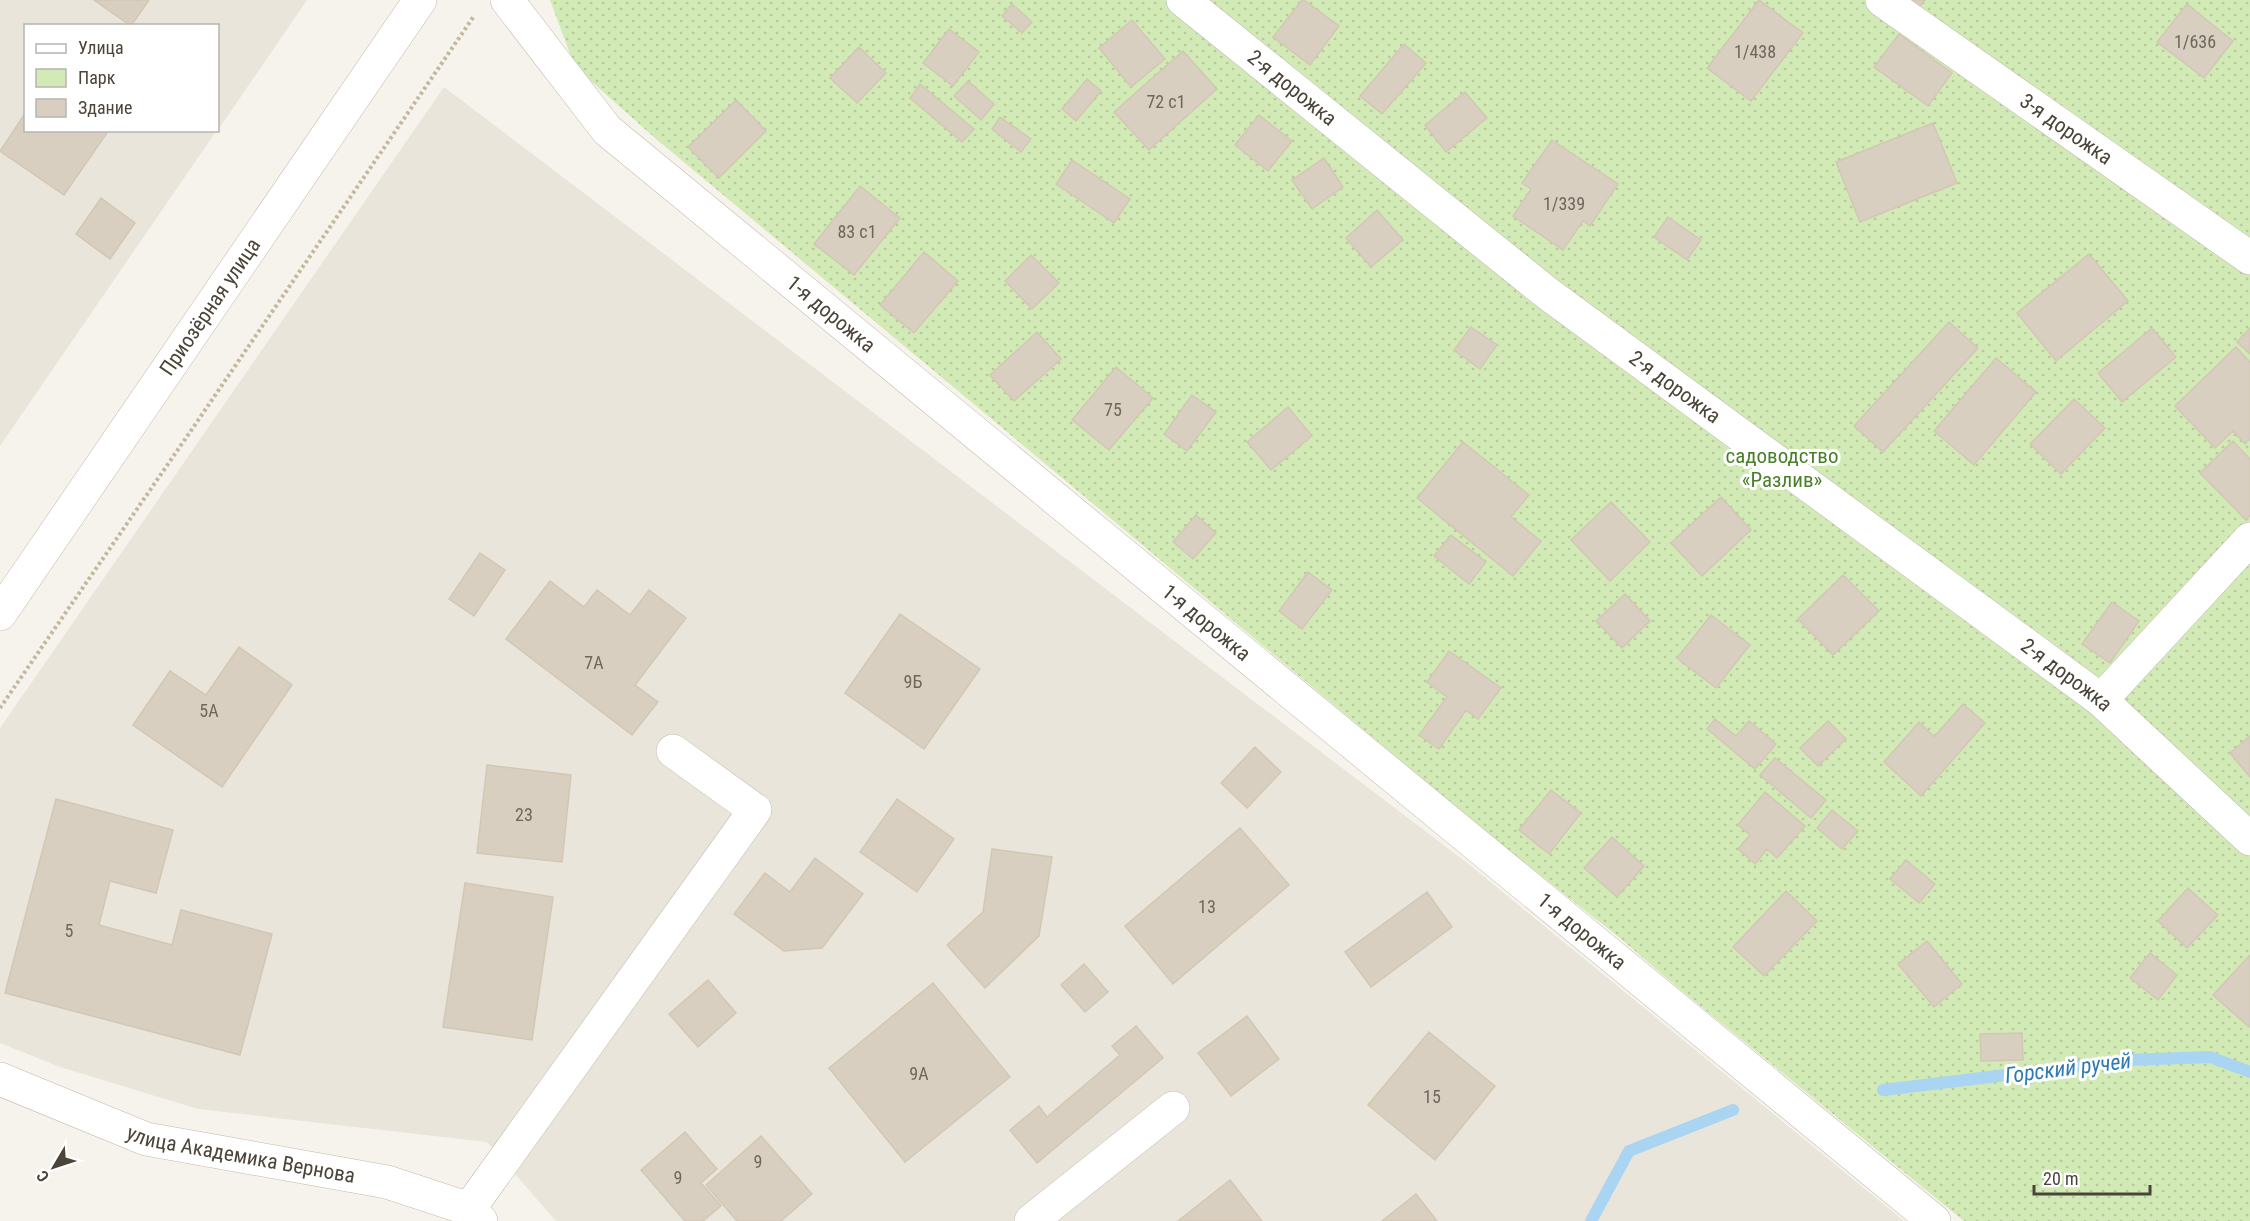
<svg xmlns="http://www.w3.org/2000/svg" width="2250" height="1221" viewBox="0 0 2250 1221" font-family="'Roboto Condensed',sans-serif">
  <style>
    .residential { fill: #eae5da }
    .green { fill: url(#green-dots) }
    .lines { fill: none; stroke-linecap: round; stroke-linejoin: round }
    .stream { stroke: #a9d4f2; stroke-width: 12 }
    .building { fill: #d8cfc1; stroke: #d3c7b4; stroke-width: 1.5 }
    .minor-casing { stroke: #c2bbae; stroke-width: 34 }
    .path { stroke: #c4b79f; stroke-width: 4; stroke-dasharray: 3 3; stroke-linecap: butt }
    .minor { stroke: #fff; stroke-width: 33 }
    .labels { text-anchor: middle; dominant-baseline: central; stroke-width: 6; stroke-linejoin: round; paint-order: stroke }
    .number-label { font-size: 18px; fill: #6e675b }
    .street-label { font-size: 21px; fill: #4b4439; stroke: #fff }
    .park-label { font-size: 21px; fill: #4a7f2a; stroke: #fff }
    .water-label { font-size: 22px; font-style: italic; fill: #2e7ab2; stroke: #fff }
  </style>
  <defs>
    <pattern id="green-dots" width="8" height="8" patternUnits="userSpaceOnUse" patternTransform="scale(1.5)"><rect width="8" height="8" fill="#d2eab5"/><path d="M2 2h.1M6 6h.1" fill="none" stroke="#b6ca9c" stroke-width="1.8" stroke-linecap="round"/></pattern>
  </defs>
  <rect width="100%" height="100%" fill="#f6f3ec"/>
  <path class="residential" d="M0 0H307L218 130V26H26V130H217L0 446Z
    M444 87 1466 862 1904 1221H556L487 1142 198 1109 60 1067 0 1043V728Z"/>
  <path class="green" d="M550 0H2250V1221H1964L1671 982 1620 938 1503 846 655 138 575 67Z"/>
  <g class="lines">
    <path class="stream" d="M1883 1090 2129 1060 2210 1057 2250 1072
      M1591 1221 1629 1151 1733 1110"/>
  </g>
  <path class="building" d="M94 0H149L131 26Z
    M1302 0H1304L1339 26 1310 65 1273 37Z
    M1759 0 1803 33 1751 101 1707 68Z
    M1903 0H1925L1915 11Z
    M1012 4 1032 22 1022 33 1002 16Z
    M2187 4 2233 41 2204 78 2157 42Z
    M1132 20 1165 59 1131 87 1099 48Z
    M949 29 979 52 953 86 923 63Z
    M1899 34 1952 73 1928 106 1874 67Z
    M1404 44 1426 63 1382 114 1360 96Z
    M859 47 886 73 857 103 830 78Z
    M1183 51 1217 89 1149 150 1114 112Z
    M1087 79 1101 91 1076 121 1062 109Z
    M968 81 994 104 981 120 954 96Z
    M920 84 974 129 962 142 910 98Z
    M1465 92 1487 118 1446 152 1425 125Z
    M736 100 766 131 719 178 688 147Z
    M26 112V130H109L64 195 0 151Z
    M1259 115 1292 141 1268 171 1235 145Z
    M1000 117 1031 139 1021 152 992 129Z
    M1933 123 1957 183 1860 222 1836 162Z
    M1552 140 1618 184 1590 226 1583 221 1563 250 1513 216 1531 189 1522 183Z
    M1324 158 1343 187 1312 209 1292 180Z
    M1072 160 1130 199 1114 223 1056 184Z
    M860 186 900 218 854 275 814 244Z
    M101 198 135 223 110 259 76 234Z
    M1377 210 1403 240 1371 267 1346 238Z
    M1668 217 1701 240 1687 260 1654 237Z
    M924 252 958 281 914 333 880 305Z
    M2089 254 2128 301 2056 361 2017 313Z
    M1031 255 1059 283 1032 309 1005 281Z
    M1949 322 1978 348 1883 452 1854 426Z
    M1471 327 1497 345 1480 369 1454 350Z
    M2152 328 2176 357 2122 402 2098 373Z
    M2250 328V354L2237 342Z
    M1037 332 1061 359 1014 401 990 375Z
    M2236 347 2250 362V439L2245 444 2233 431 2215 448 2175 406Z
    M1996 358 2036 392 1974 465 1934 431Z
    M1116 367 1153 398 1109 450 1072 420Z
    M1192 395 1216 412 1187 451 1164 434Z
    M2074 399 2105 428 2061 474 2030 444Z
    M1288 407 1312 436 1271 470 1247 442Z
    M2233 441 2250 459V515L2246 520 2200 473Z
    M1463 442 1529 495 1511 517 1541 541 1513 576 1417 498Z
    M1721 497 1751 530 1702 576 1671 543Z
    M1611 502 1650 542 1610 581 1571 540Z
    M1196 515 1216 533 1193 559 1173 542Z
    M1451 535 1486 562 1469 584 1434 556Z
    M480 553 505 570 474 616 449 599Z
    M1308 572 1332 590 1302 629 1279 611Z
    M1843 575 1879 611 1833 655 1798 619Z
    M550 581 584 607 597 590 630 615 649 590 686 618 635 685 658 702 632 735 506 639Z
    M1625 594 1650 621 1622 648 1596 621Z
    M2112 602 2139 621 2110 663 2082 644Z
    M900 614 980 669 924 749 845 693Z
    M1711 615 1750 645 1716 688 1677 658Z
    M239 647 292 685 222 787 133 725 170 671 206 695Z
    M1449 651 1501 688 1478 719 1466 710 1439 749 1419 735 1447 697 1427 682Z
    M1963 704 1985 723 1921 796 1884 762 1919 722 1934 737Z
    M1715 719 1736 736 1749 721 1776 744 1755 769 1707 729Z
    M1828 721 1846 739 1818 766 1800 748Z
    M2250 736V777L2230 753Z
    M1255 747 1281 772 1247 808 1221 783Z
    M1775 758 1826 800 1811 818 1760 775Z
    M487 765 571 775 562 862 477 853Z
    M1551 790 1581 813 1549 854 1519 830Z
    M1765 792 1805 826 1777 858 1767 849 1755 864 1738 849 1750 835 1738 825Z
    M56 799 173 830 156 893 110 881 99 925 172 945 181 910 272 934 240 1055 5 993Z
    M897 799 954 839 917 892 860 852Z
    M1832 810 1858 831 1842 849 1817 828Z
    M1240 828 1289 885 1173 984 1125 926Z
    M1612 837 1644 866 1617 897 1584 868Z
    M992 849 1052 857 1039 936 985 988 947 945 983 912Z
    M815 858 863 894 822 948 784 951 734 914 765 873 790 892Z
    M1906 860 1935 884 1919 903 1890 879Z
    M465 883 553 897 532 1040 443 1027Z
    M2188 888 2218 915 2187 948 2158 921Z
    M1786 891 1817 921 1764 976 1733 947Z
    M1427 892 1452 927 1371 987 1345 952Z
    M1927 941 1962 984 1934 1007 1898 964Z
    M2150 953 2177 975 2158 1000 2130 978Z
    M2250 955V1026L2249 1027 2213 995Z
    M1084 964 1108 992 1085 1012 1061 985Z
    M708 980 736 1013 698 1047 669 1014Z
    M933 983 1010 1077 905 1162 829 1068Z
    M1247 1016 1279 1059 1231 1096 1198 1053Z
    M1136 1026 1163 1058 1037 1163 1010 1130 1039 1106 1047 1117 1120 1055 1112 1046Z
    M1429 1032 1495 1086 1435 1160 1368 1105Z
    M2022 1033 2023 1060 1981 1061 1980 1034Z
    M685 1132 717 1169 701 1183 721 1206 703 1221H685L641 1170Z
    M761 1136 812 1194 781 1221H737L706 1185Z
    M1230 1180 1262 1221H1178Z
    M1416 1194 1437 1221H1382Z"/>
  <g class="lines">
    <defs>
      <g id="minor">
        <path id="s1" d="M507 0 607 130 1934 1221"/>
        <path id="s2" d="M1183 0 1547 293 2101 700 2250 839"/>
        <path id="s3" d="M1882 0 2250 258"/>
        <path id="s4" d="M0 614 420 0"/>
        <path d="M2101 700 2250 539"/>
        <path id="s5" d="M0 1079 146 1139 387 1182 469 1209 481 1221"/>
        <path d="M469 1209 755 810 673 751"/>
        <path d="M1031 1221 1173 1108"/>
      </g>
    </defs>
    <use href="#minor" class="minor-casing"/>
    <path class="path" d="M0 708 188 435 474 16"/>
    <use href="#minor" class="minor"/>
  </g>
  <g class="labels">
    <g class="number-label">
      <text x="2195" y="41">1/636</text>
      <text x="1755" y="51">1/438</text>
      <text x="1166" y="101">72 с1</text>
      <text x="1564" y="203">1/339</text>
      <text x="857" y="231">83 с1</text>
      <text x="1113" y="409">75</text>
      <text x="594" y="662">7А</text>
      <text x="913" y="681">9Б</text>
      <text x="209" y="710">5А</text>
      <text x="524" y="814">23</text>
      <text x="1207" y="906">13</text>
      <text x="69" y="930">5</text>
      <text x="919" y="1073">9А</text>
      <text x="1432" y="1096">15</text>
      <text x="758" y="1161">9</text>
      <text x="678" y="1177">9</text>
    </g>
    <g class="street-label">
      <text stroke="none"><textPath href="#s2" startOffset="140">2-я дорожка</textPath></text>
      <text stroke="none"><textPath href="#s3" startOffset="225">3-я дорожка</textPath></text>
      <text stroke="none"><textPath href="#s4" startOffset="372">Приозёрная улица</textPath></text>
      <text stroke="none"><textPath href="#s1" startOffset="454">1-я дорожка</textPath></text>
      <text stroke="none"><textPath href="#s2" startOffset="626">2-я дорожка</textPath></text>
      <text stroke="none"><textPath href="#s1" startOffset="940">1-я дорожка</textPath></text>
      <text stroke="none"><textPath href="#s2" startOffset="1112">2-я дорожка</textPath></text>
      <text stroke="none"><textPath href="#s1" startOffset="1426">1-я дорожка</textPath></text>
      <text stroke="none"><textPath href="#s5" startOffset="254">улица Академика Вернова</textPath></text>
    </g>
    <g class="park-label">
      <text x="1782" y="456">садоводство<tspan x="1782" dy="24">«Разлив»</tspan></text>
    </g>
    <g class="water-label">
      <text transform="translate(2068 1068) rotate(-7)">Горский ручей</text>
    </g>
  </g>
  <rect x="24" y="24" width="195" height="108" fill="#ffffff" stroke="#b7b4b0" stroke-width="1.5"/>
  <rect x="36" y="44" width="30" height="9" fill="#ffffff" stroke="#b7b4b0" stroke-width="1.5"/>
  <text x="78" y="54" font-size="18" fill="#4b4439">Улица</text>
  <rect x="36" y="69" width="30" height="18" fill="#d2eab5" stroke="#b7b4b0" stroke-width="1.5"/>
  <text x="78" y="84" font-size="18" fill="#4b4439">Парк</text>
  <rect x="36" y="99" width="30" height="18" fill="#d8cfc1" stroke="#b7b4b0" stroke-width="1.5"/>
  <text x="78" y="114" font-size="18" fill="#4b4439">Здание</text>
  <g transform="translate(54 1167) rotate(231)" stroke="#ffffff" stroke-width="4.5" paint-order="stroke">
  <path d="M0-4.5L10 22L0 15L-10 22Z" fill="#4b4439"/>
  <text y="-9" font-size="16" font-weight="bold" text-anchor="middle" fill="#4b4439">С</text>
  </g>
  <path d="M2034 1185v9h116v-9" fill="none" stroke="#4b4439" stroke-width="3"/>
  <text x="2043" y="1185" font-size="18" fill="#4b4439" stroke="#ffffff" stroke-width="4.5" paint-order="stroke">20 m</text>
</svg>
